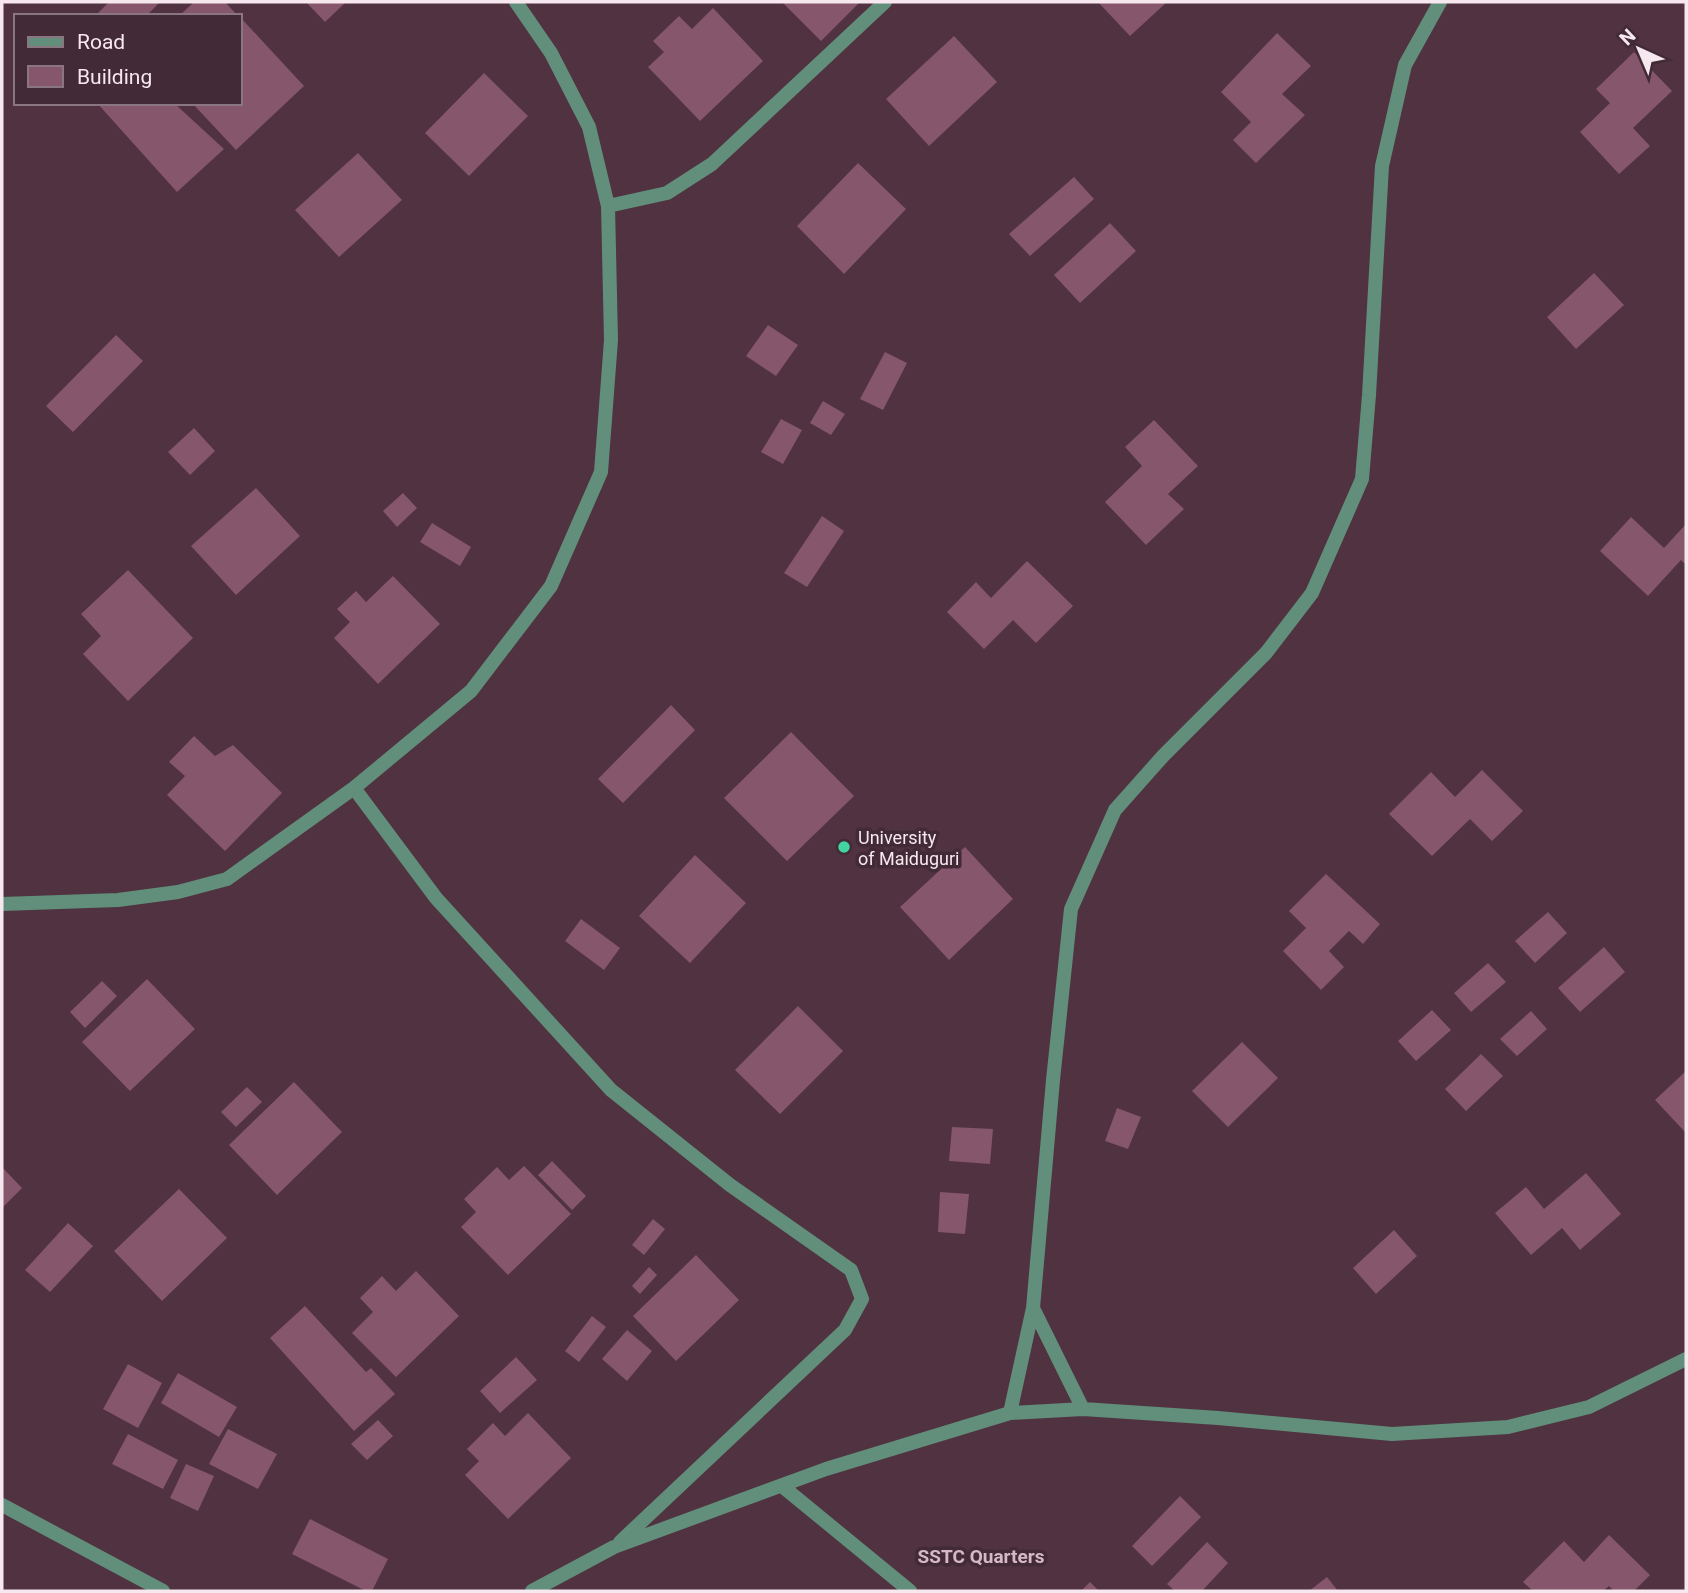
<svg xmlns="http://www.w3.org/2000/svg" width="1688" height="1593" viewBox="0 0 1688 1593" font-family="Roboto,sans-serif">
  <style>
    .built { fill: #503240; fill-rule: evenodd }
    .building { fill: #85566c }
    .lines { fill: none; stroke-linecap: round; stroke-linejoin: round }
    .minor { stroke: #618f7b; stroke-width: 14 }
    .poi-dot { fill: #42d4a1; stroke: #422b36; stroke-width: 2.5 }
    .labels { text-anchor: middle; dominant-baseline: central; stroke-width: 7; stroke-linejoin: round; paint-order: stroke }
    .poi-label { font-size: 18px; fill: #f7e7ee; stroke: #422b36; text-anchor: start }
    .neighbourhood-label { font-size: 19px; font-weight: bold; fill: #d6b8c5; stroke: #422b36 }
  </style>
  <rect width="100%" height="100%" fill="#422b36"/>
  <path class="built" d="M2 2H1686V1591H2ZM16 16H240V103H16Z"/>
  <path class="building" d="M109 2H160L146 16H95Z
    M194 2H225L238 16H179Z
    M306 2H346L325 22Z
    M782 2H860L821 41Z
    M1098 2H1167L1130 36Z
    M713 8 763 61 700 121 648 67 664 52 653 41 679 16 692 29Z
    M240 17 304 86 236 150 192 103H240Z
    M1277 33 1311 66 1282 94 1305 115 1256 163 1233 140 1251 122 1221 92Z
    M954 36 997 82 929 146 886 99Z
    M1634 52 1672 91 1633 128 1650 146 1619 174 1580 132 1610 103 1596 89Z
    M484 73 528 116 469 176 425 133Z
    M97 103H174L224 149 177 192Z
    M358 153 402 200 339 257 295 210Z
    M858 163 906 209 844 274 797 226Z
    M1074 177 1094 199 1030 256 1009 234Z
    M1110 223 1136 251 1080 303 1054 275Z
    M1594 273 1624 305 1576 349 1547 317Z
    M768 325 798 345 776 376 746 356Z
    M116 335 143 361 73 432 46 406Z
    M885 352 907 363 883 410 860 399Z
    M823 401 845 414 831 435 810 423Z
    M781 419 802 430 783 464 761 452Z
    M1154 420 1198 466 1168 494 1184 509 1146 545 1105 502 1142 466 1125 447Z
    M194 428 215 451 190 475 168 452Z
    M256 488 300 536 236 595 191 546Z
    M403 493 417 508 397 527 383 511Z
    M822 516 844 531 807 587 784 573Z
    M1631 517 1664 548 1686 524V565L1681 560 1648 596 1600 551Z
    M432 523 471 547 460 566 420 542Z
    M1027 561 1073 606 1036 643 1013 620 984 649 947 612 976 582 991 598Z
    M128 570 193 638 128 701 83 654 101 636 81 614Z
    M393 576 440 624 378 684 334 638 350 622 337 609 356 591 366 602Z
    M671 705 695 730 623 803 598 779Z
    M791 732 854 796 787 861 724 798Z
    M194 736 215 756 233 745 282 793 225 851 167 795 185 776 169 762Z
    M1482 770 1523 811 1492 841 1470 819 1432 856 1389 814 1431 772 1455 797Z
    M965 847 1013 899 949 960 900 907Z
    M695 855 746 903 690 963 639 916Z
    M1326 874 1380 924 1363 944 1349 931 1329 951 1344 967 1321 990 1283 951 1306 928 1289 911Z
    M1548 912 1567 933 1535 963 1515 941Z
    M581 919 620 948 604 970 565 941Z
    M1604 947 1625 972 1580 1012 1558 988Z
    M1488 963 1506 982 1471 1012 1454 993Z
    M147 979 195 1029 130 1091 82 1042Z
    M102 981 117 996 85 1028 70 1012Z
    M798 1006 843 1051 780 1114 735 1070Z
    M1432 1010 1451 1030 1416 1061 1398 1041Z
    M1531 1011 1547 1029 1517 1056 1500 1039Z
    M1242 1042 1278 1078 1228 1127 1192 1091Z
    M1481 1054 1503 1076 1466 1111 1445 1089Z
    M1686 1071V1133L1655 1100Z
    M294 1082 342 1132 277 1195 229 1145Z
    M247 1087 262 1102 236 1127 221 1112Z
    M1117 1108 1141 1117 1128 1149 1105 1141Z
    M952 1127 993 1129 990 1164 949 1161Z
    M552 1161 586 1196 572 1210 538 1175Z
    M524 1166 571 1214 508 1275 461 1227 476 1212 464 1199 497 1167 509 1180Z
    M2 1167 22 1188 2 1208Z
    M1586 1173 1621 1214 1580 1250 1562 1228 1531 1255 1495 1213 1526 1187 1544 1209Z
    M179 1189 227 1238 162 1301 114 1251Z
    M940 1192 969 1194 965 1234 938 1232Z
    M653 1219 665 1229 644 1255 632 1245Z
    M68 1223 93 1246 50 1292 25 1270Z
    M1394 1230 1417 1256 1376 1294 1353 1268Z
    M696 1255 739 1300 676 1361 633 1316Z
    M649 1267 657 1275 640 1294 632 1286Z
    M416 1271 459 1316 396 1377 352 1333 373 1312 360 1298 382 1276 396 1291Z
    M305 1306 366 1372 371 1368 395 1394 354 1431 270 1338Z
    M592 1316 606 1327 579 1362 565 1351Z
    M627 1330 652 1351 627 1381 602 1359Z
    M516 1357 537 1380 500 1413 480 1391Z
    M128 1364 162 1383 138 1428 103 1409Z
    M178 1373 237 1407 219 1437 161 1403Z
    M528 1413 571 1458 508 1519 465 1475 479 1461 467 1449 493 1423 505 1436Z
    M378 1420 393 1436 367 1460 351 1444Z
    M228 1429 277 1454 258 1489 209 1464Z
    M128 1434 178 1460 163 1489 112 1464Z
    M186 1464 214 1476 198 1511 170 1498Z
    M1180 1496 1201 1517 1152 1566 1132 1546Z
    M310 1519 388 1559 372 1591H366L292 1554Z
    M1609 1535 1650 1575 1634 1591H1614L1609 1586 1603 1591H1533L1523 1582 1564 1541 1584 1562Z
    M1207 1542 1228 1563 1202 1591H1175L1167 1584Z
    M1327 1577 1338 1591H1309Z
    M1090 1582 1099 1591H1081Z"/>
  <g class="lines">
    <path class="minor" d="M608 206 667 193 712 164 885 2
      M354 788 436 898 611 1090 730 1185 851 1270 862 1299 845 1330 620 1542
      M2 904 118 900 178 892 227 879 354 788 471 691 551 586 601 472 611 340 608 206 589 127 551 53 516 2
      M1033 1308 1083 1409
      M1010 1413 1033 1308 1053 1080 1071 909 1115 810 1163 756 1266 653 1312 593 1362 479 1369 395 1382 166 1405 65 1440 2
      M782 1486 910 1591
      M2 1505 163 1591
      M532 1591 614 1547 826 1469 1010 1413 1083 1409 1218 1418 1392 1434 1508 1427 1589 1407 1686 1359"/>
  </g>
  <circle class="poi-dot" cx="844" cy="847" r="7"/>
  <g class="labels">
    <g class="poi-label">
      <text x="858" y="837">University<tspan x="858" dy="21">of Maiduguri</tspan></text>
    </g>
    <g class="neighbourhood-label">
      <text x="981" y="1556">SSTC Quarters</text>
    </g>
  </g>
  <rect width="1688" height="1593" fill="none" stroke="#f7e7ee" stroke-width="7"/>
  <rect x="14" y="14" width="228" height="91" fill="#422b36" stroke="#8a7680" stroke-width="2"/>
  <rect x="28" y="37" width="35" height="10" fill="#618f7b" stroke="#8a7680" stroke-width="2"/>
  <text x="77" y="49" font-size="21" fill="#f7e7ee">Road</text>
  <rect x="28" y="66" width="35" height="21" fill="#85566c" stroke="#8a7680" stroke-width="2"/>
  <text x="77" y="84" font-size="21" fill="#f7e7ee">Building</text>
  <g transform="translate(1639 49) rotate(316)" stroke="#422b36" stroke-width="5" paint-order="stroke">
  <path d="M0-5L12 26L0 18L-12 26Z" fill="#f7e7ee"/>
  <text y="-10" font-size="19" font-weight="bold" text-anchor="middle" fill="#f7e7ee">N</text>
  </g>
</svg>
